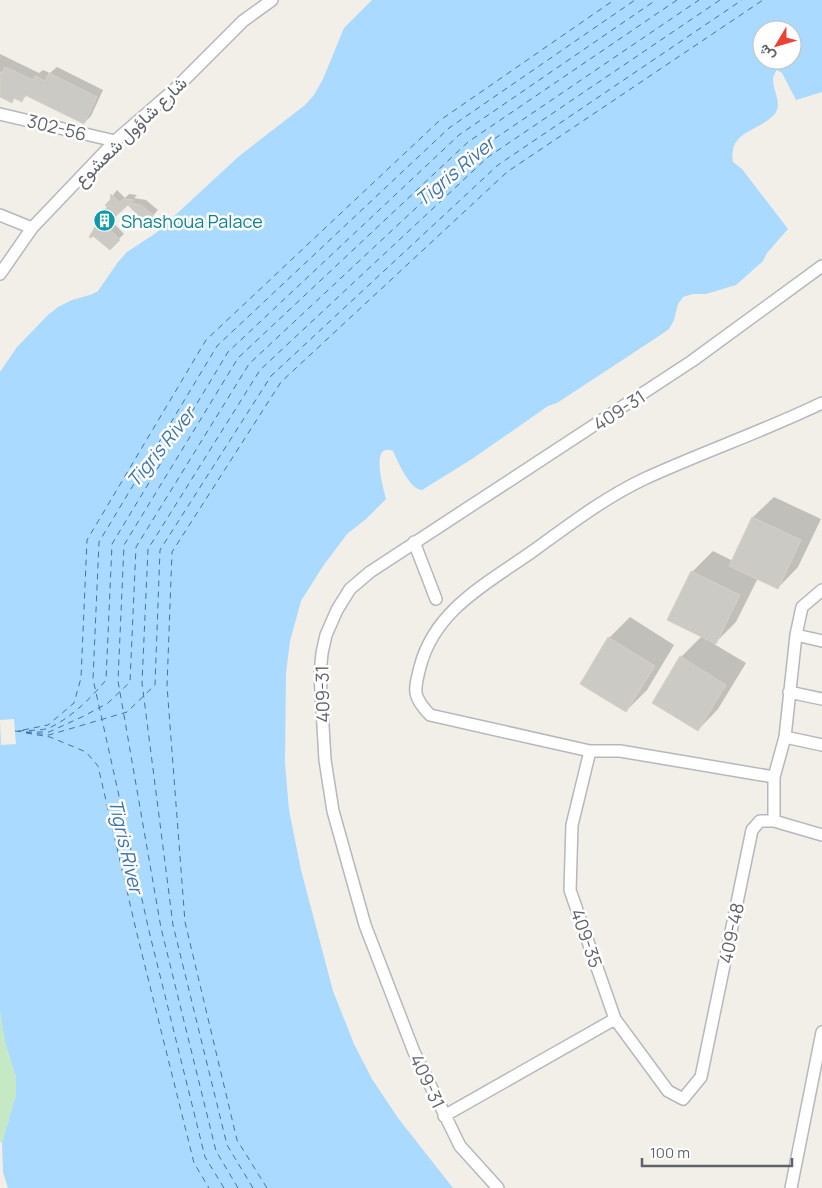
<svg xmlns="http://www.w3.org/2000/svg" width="822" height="1188" viewBox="0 0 822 1188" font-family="Manrope,Vazirmatn,sans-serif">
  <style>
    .green { fill: #c5e8c5 }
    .water { fill: #aadaff; fill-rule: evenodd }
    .pier { fill: #f1efe8 }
    .shadow { fill: #0003 }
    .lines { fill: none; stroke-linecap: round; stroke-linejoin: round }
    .ferry { stroke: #4174aa; stroke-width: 1; stroke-dasharray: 6 5; stroke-linecap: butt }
    .building { fill: #cccac5; stroke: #d6d1c6 }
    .minor-casing { stroke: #b5b8bc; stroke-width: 14 }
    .minor { stroke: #fff; stroke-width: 11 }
    .labels { text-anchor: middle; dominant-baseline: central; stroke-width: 5; stroke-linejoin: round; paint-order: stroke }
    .street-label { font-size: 18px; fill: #5f6368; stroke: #fff }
    .culture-label { font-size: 18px; fill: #0d838f; stroke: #fff; text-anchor: start }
    .water-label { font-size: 19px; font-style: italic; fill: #4174aa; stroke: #fff }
  </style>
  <rect width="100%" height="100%" fill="#f1efe8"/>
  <path class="green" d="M0 1012 5 1042 16 1077V1095L2 1143 0 1142Z"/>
  <path class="water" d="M372 0H822V92L796 100 782 73 777 70C765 84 786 101 774 115 757 132 728 131 733 162L742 169 788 229 767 253 763 261 736 285 706 294H693L683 297 678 304 674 320 669 329 662 334 557 403 548 406 472 459 422 490C410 490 398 462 393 451 369 442 384 489 386 499L366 519 347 534 323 566 301 601 290 641 286 673 285 763 289 810 301 870 333 991 354 1044 372 1079 398 1118 453 1188H8L3 1172 2 1143 16 1095V1077L5 1042 0 1012V372L17 347 48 315 58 307 72 300 93 294 98 291 118 262 127 252 156 233 238 157 305 105 314 95 323 79 344 28ZM762 30H792V60H762Z"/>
  <path class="pier" d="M14 719 16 744 1 745 0 720Z"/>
  <path class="shadow" d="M0 54 39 73 43 70 50 73 57 67 103 90 91 116 84 123 27 95 22 100 16 97 11 101 0 95Z
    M117 190 125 198 129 194 137 195 134 198 146 200 158 210 146 223 128 204 110 219 124 234 109 248 93 235 111 200 113 195Z
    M774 497 821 519 798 567 778 588 758 578 736 622 714 644 746 663 718 709 698 730 681 657 702 636 669 619 692 572 713 551 733 561 753 517Z
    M630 617 674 645 647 690 626 711 609 638Z"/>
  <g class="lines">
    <path class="ferry" d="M23 730 48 725 74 703 81 678 87 540 206 340 439 121 614 0
      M15 731 49 735 127 712 155 685 160 550 271 376 498 165 742 0
      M18 731C27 730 41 731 49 728 71 718 91 698 106 680L112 544 228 352 459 135 656 0
      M26 732H49L84 716 108 703 130 682 136 547 249 364 478 150 699 0
      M26 733 50 737 86 752 98 766 137 934 194 1163 209 1188
      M224 1188 205 1157 149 931 93 679 99 542 217 346 449 128 635 0
      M238 1188 216 1151 161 928 118 681 124 545 238 358 468 142 677 0
      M253 1188 227 1145 173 925 142 683 148 549 260 370 488 157 720 0
      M267 1188 237 1140 185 922 167 686 172 552 281 382 507 172 763 0"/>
  </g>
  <path class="building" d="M5 67 33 80 35 76 45 81 49 73 97 97 84 124 25 95 22 102 14 98 12 103 0 97V72L2 73Z
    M111 194 120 203 123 199 134 200 130 203 141 205 154 216 146 224 128 205 106 225 120 240 110 250 93 236 91 238 89 237 107 207 105 205 110 200Z
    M752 517 801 540 778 589 729 566Z
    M691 571 740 595 716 644 667 620Z
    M608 637 655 666 626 712 580 684Z
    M680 656 726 685 698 731 652 703Z"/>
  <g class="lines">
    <defs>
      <path id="minor" d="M0 114 115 141
        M0 215 32 228
        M0 274 32 228 115 141 175 89 243 21 272 0
        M414 542 436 599
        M796 635 822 641
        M789 692 822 699
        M785 737 822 745
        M590 751 572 825 570 890 615 1019 668 1091 683 1099 701 1077 752 830 760 821H774V777L785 737 796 635 802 607 822 590
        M774 777 620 751H590L430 715C412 696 414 691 420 667 435 609 488 583 533 551 569 525 604 498 644 479 703 452 764 431 822 403
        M774 821 822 835
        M444 1116 615 1019
        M498 1188 460 1146 414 1052 365 925 333 811 325 760 320 674 322 653 326 635 337 610 350 589 370 572 692 361 822 266
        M791 1188 822 1032"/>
    </defs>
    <use href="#minor" class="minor-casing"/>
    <use href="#minor" class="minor"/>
  </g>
  <defs>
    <symbol id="building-disc" viewBox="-11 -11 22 22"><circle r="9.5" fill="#0f9aa8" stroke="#fff"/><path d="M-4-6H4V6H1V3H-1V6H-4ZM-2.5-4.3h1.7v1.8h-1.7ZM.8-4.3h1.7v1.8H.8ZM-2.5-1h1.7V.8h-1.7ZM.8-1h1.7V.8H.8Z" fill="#fff"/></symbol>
  </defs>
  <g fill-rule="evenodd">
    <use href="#building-disc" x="92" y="208" width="25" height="25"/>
  </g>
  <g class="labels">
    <g class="street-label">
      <text transform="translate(57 127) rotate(14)">302-56</text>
      <text transform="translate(130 131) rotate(-44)">شارع شاؤول شعشوع</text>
      <text transform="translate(619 410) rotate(-33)">409-31</text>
      <text transform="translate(322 694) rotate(-91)">409-31</text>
      <text transform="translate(731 933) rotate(-78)">409-48</text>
      <text transform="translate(587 938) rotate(71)">409-35</text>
      <text transform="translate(428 1081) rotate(65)">409-31</text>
    </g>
    <g class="culture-label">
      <text x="121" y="221">Shashoua Palace</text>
    </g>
    <g class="water-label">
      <text transform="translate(455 171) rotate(-40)">Tigris River</text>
      <text transform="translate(161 447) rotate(-51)">Tigris River</text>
      <text transform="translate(126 846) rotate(77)">Tigris River</text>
    </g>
  </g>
  <g transform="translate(777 45) rotate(232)"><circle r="24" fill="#ffffff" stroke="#bfc1c3"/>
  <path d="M0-4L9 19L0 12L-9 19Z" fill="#ea4335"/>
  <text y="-8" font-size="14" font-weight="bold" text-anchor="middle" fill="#5f6368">ش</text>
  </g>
  <path d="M642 1158v8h150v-8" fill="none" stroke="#5f6368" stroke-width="2.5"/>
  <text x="650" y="1158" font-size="15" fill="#5f6368" stroke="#ffffff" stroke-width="4" paint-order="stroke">100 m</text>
</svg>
